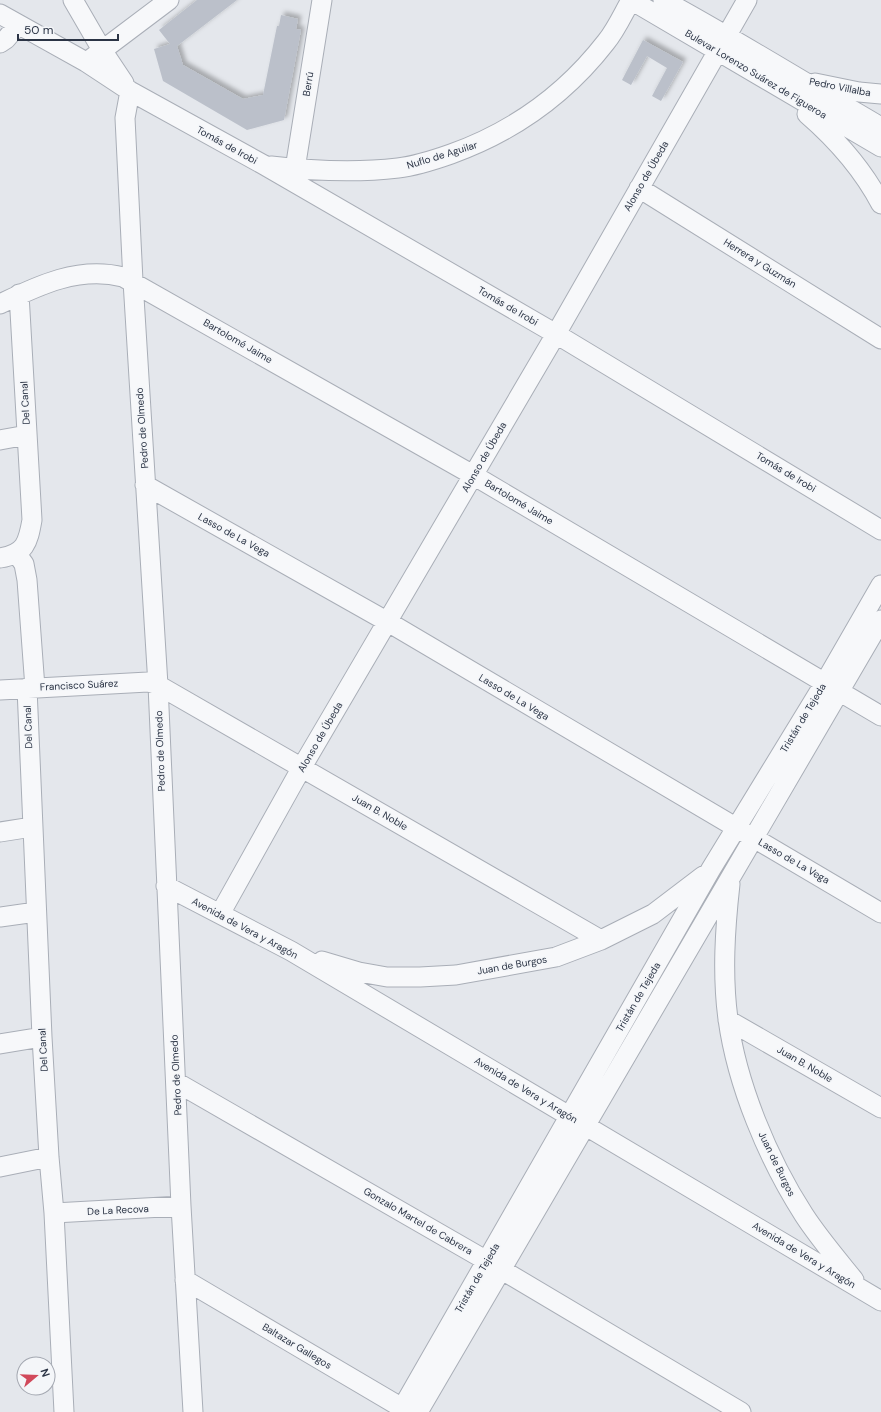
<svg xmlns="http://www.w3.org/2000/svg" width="881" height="1412" viewBox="0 0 881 1412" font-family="'DM Sans',sans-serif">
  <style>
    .building { fill: #bbc0ca; filter: url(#shadow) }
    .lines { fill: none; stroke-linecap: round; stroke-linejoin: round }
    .minor-casing { stroke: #a9aeb7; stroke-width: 21 }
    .minor { stroke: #f7f8fa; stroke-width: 19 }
    .labels { text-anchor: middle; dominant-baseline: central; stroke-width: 3; stroke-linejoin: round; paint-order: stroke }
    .street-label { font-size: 10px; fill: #2b3445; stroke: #f4f6f9 }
  </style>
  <defs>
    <filter id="shadow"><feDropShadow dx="3.5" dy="-3.5" stdDeviation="2" flood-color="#0004"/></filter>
  </defs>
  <rect width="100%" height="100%" fill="#e4e7ec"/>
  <path class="building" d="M197 0H237L177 46 183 65 243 99 263 95 277 26H279L281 15 298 19 296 29 301 30 284 120 247 130 163 81 154 49 170 44 159 30Z
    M643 40 683 62 661 101 652 96 667 68 647 56 631 85 622 80Z"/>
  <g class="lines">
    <defs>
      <path id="minor" d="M73 0 102 50 124 83
        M631 0 881 147
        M663 0C737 40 808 85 881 127
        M0 14 86 62 130 91 264 165 556 334 881 530
        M0 43 6 39 18 25
        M92 58 169 0
        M815 83 859 92 881 94
        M130 91 125 118 133 281 158 685 181 1206 193 1412
        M807 114C837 140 862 168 881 204
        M271 166C313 171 356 173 398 168 416 166 434 160 451 154 515 131 565 95 606 42 616 30 623 14 631 0
        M295 169 322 0
        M639 188 881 339
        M0 304C39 285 79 266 123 277L473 475 881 716
        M0 440 27 435
        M145 485 388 622 881 913
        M16 553 24 564 27 580 35 688
        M0 558C25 554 28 543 32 520L19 294
        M27 688 42 1037 49 1157 54 1213 64 1412
        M0 690 148 682 158 685 601 940
        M0 832 32 827
        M730 884C725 929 722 974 728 1019 737 1085 768 1159 804 1215 819 1238 837 1259 854 1280
        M166 886 291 951 881 1301
        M220 914 302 767 556 334 747 0
        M0 917 36 912
        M322 961 359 972 387 977H420L456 975 556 957 601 940 653 914 703 876
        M728 1020 881 1108
        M0 1044 42 1037
        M176 1082 487 1261 741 1412
        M0 1167 49 1157
        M54 1213 181 1206
        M185 1280 409 1412
        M400 1412 711 869 824 684 881 585
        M418 1412 881 620"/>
    </defs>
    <use href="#minor" class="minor-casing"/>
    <use href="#minor" class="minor"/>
  </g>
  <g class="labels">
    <g class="street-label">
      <text transform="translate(756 74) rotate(31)">Bulevar Lorenzo Suárez de Figueroa</text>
      <text transform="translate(308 84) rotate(-81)">Berrú</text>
      <text transform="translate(840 87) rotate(11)">Pedro Villalba</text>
      <text transform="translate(227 145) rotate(29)">Tomás de Irobi</text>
      <text transform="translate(442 155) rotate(-17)">Nuflo de Aguilar</text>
      <text transform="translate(646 176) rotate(-60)">Alonso de Úbeda</text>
      <text transform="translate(760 263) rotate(32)">Herrera y Guzmán</text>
      <text transform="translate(508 306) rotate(30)">Tomás de Irobi</text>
      <text transform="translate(238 341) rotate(30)">Bartolomé Jaime</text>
      <text transform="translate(25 403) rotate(-93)">Del Canal</text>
      <text transform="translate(142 428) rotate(-94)">Pedro de Olmedo</text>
      <text transform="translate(484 457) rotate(-60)">Alonso de Úbeda</text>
      <text transform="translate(786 472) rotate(31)">Tomás de Irobi</text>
      <text transform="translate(519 502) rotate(31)">Bartolomé Jaime</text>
      <text transform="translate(234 535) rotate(29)">Lasso de La Vega</text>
      <text transform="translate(79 685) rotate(-3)">Francisco Suárez</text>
      <text transform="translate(514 697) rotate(31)">Lasso de La Vega</text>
      <text transform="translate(803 718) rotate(-59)">Tristán de Tejeda</text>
      <text transform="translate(28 727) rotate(-92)">Del Canal</text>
      <text transform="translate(320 737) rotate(-60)">Alonso de Úbeda</text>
      <text transform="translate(160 751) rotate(-92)">Pedro de Olmedo</text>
      <text transform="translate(380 812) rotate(30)">Juan B. Noble</text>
      <text transform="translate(794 861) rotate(30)">Lasso de La Vega</text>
      <text transform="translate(245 928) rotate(28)">Avenida de Vera y Aragón</text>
      <text transform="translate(512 965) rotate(-10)">Juan de Burgos</text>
      <text transform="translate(638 997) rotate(-60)">Tristán de Tejeda</text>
      <text transform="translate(43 1050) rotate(-93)">Del Canal</text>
      <text transform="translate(805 1064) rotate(30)">Juan B. Noble</text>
      <text transform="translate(176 1075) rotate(-93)">Pedro de Olmedo</text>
      <text transform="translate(526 1090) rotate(31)">Avenida de Vera y Aragón</text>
      <text transform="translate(777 1164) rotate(64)">Juan de Burgos</text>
      <text transform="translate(118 1210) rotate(-3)">De La Recova</text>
      <text transform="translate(418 1221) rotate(30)">Gonzalo Martel de Cabrera</text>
      <text transform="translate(804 1255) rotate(31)">Avenida de Vera y Aragón</text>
      <text transform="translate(477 1278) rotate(-60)">Tristán de Tejeda</text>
      <text transform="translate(297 1346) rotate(31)">Baltazar Gallegos</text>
    </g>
  </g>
  <g transform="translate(36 1376) rotate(71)"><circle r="19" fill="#f4f6f9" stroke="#a4a8b1"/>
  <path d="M0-3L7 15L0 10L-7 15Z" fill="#d1495b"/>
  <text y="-6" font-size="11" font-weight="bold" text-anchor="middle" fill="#2b3445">N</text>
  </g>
  <path d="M18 34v6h100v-6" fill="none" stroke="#2b3445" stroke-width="2"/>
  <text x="24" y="34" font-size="12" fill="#2b3445" stroke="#f4f6f9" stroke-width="3" paint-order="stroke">50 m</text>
</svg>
